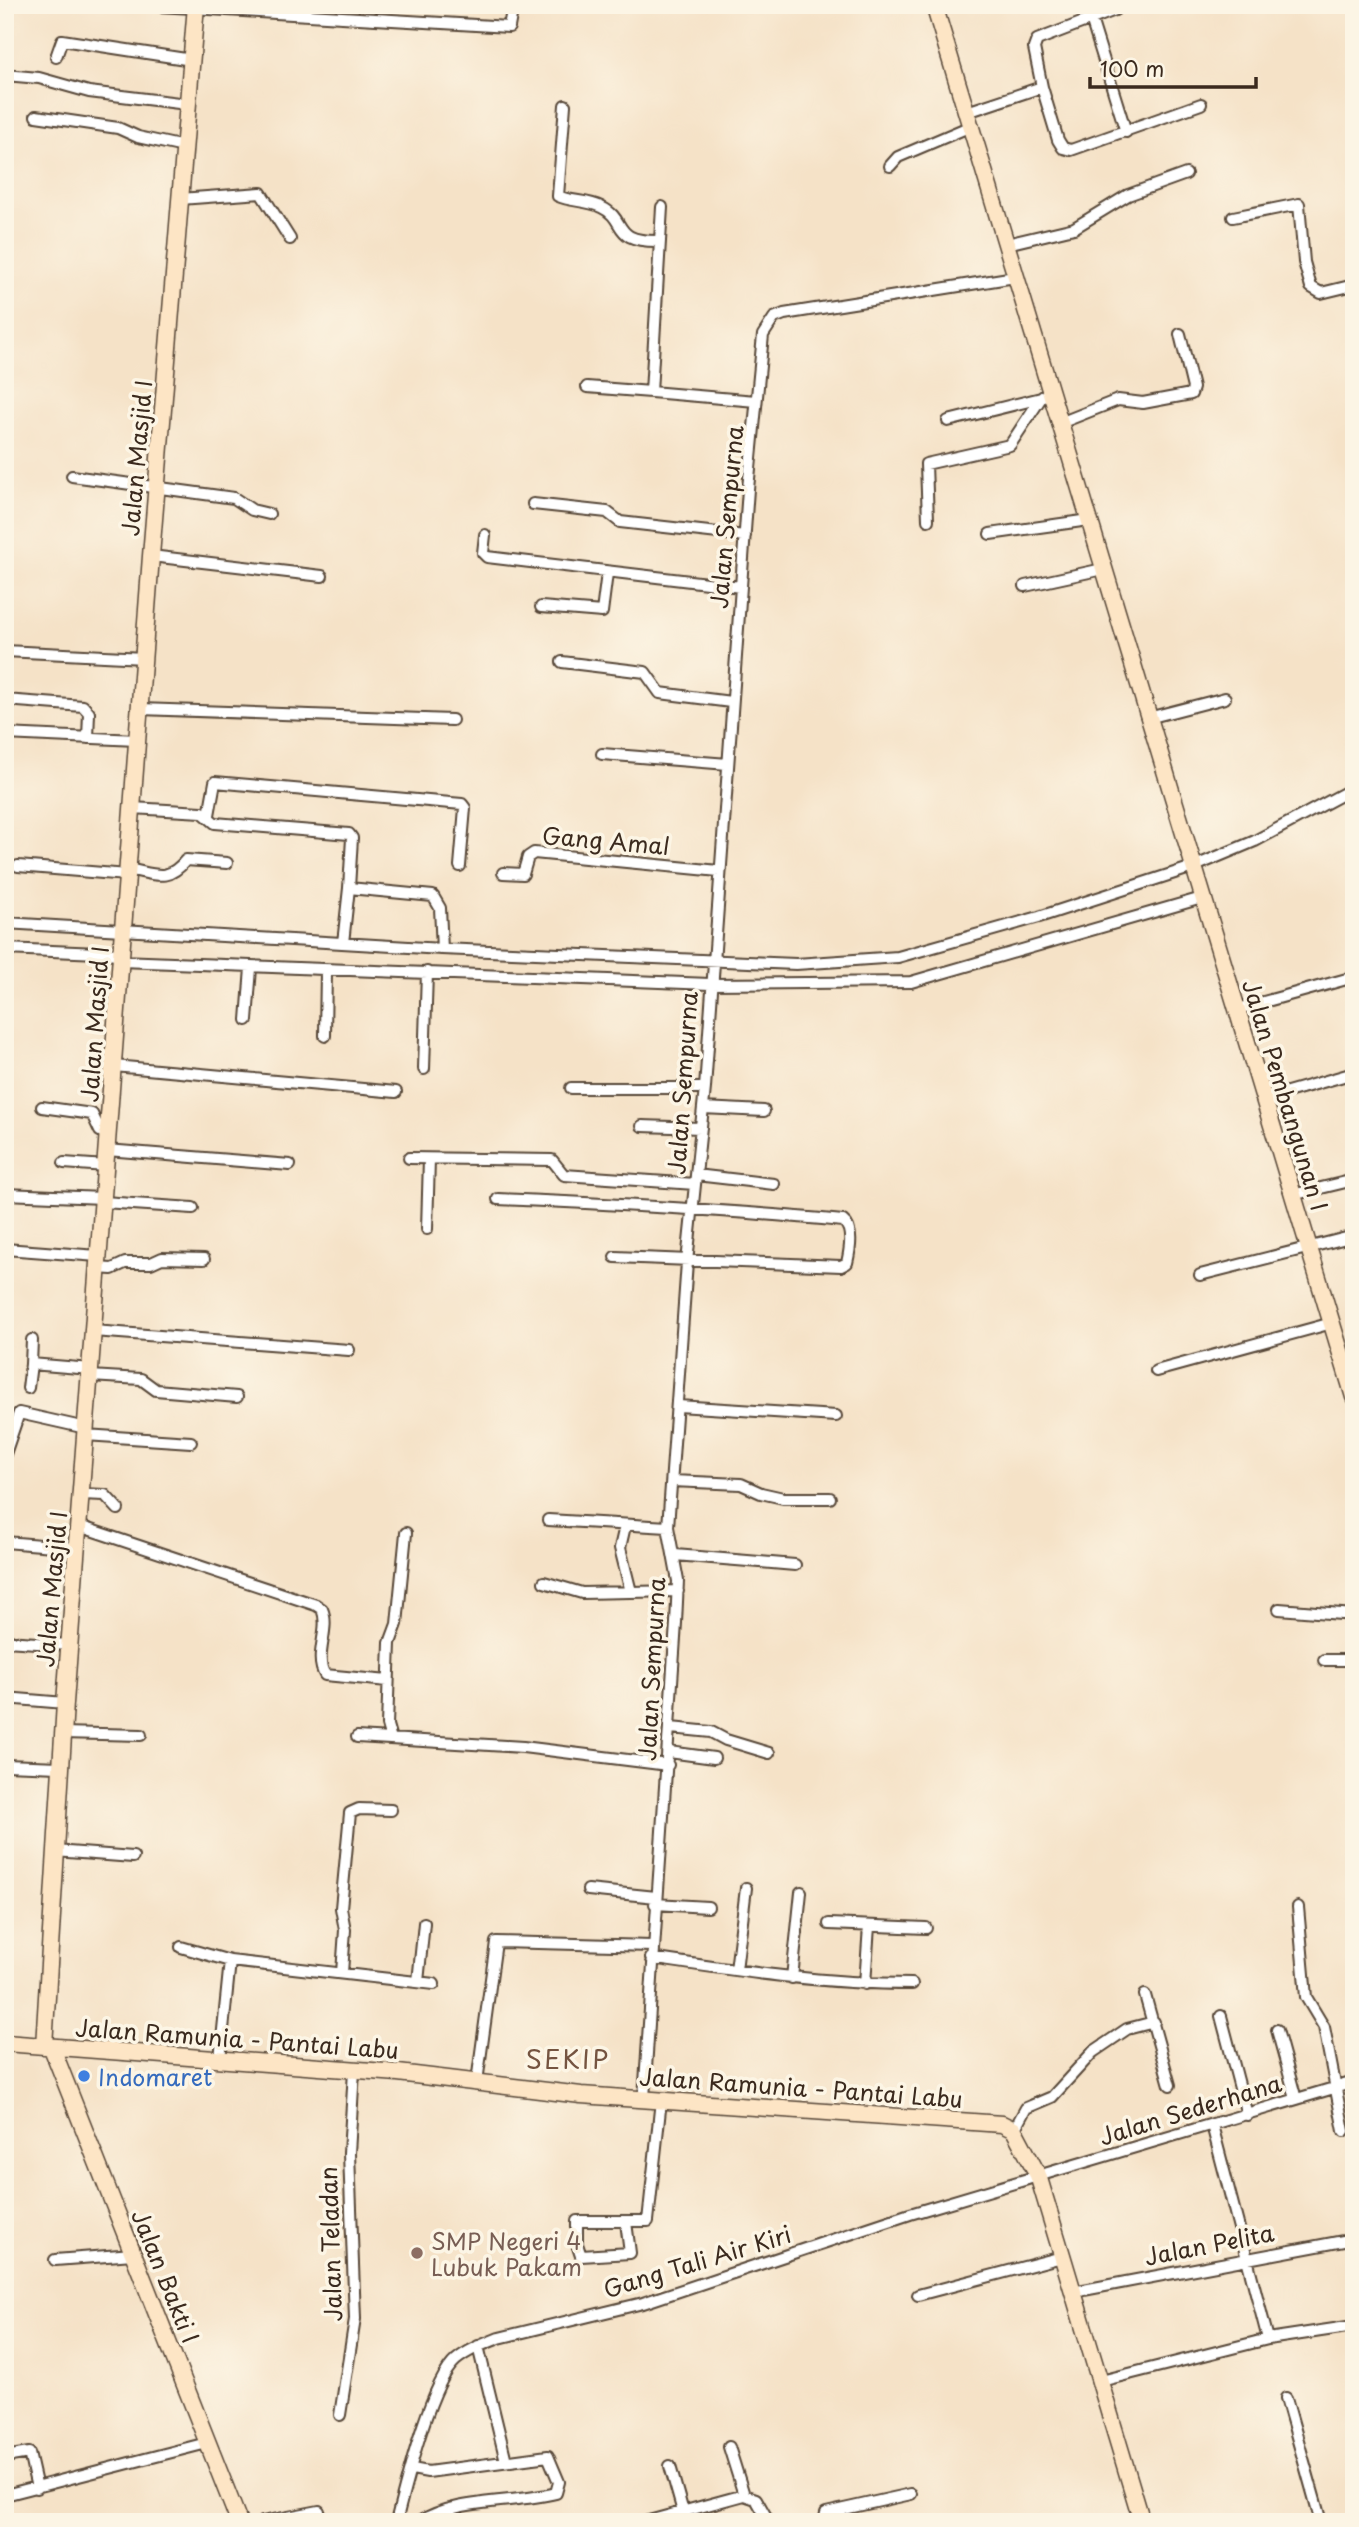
<svg xmlns="http://www.w3.org/2000/svg" width="1359" height="2527" viewBox="0 0 1359 2527" font-family="'Playpen Sans',sans-serif">
  <style>
    .lines { fill: none; stroke-linecap: round; stroke-linejoin: round }
    .minor-casing { stroke: #574637; stroke-width: 14 }
    .secondary-casing { stroke: #574637; stroke-width: 19 }
    .minor { stroke: #fff; stroke-width: 10 }
    .secondary { stroke: #fde5c5; stroke-width: 16 }
    .shop-dot { fill: #3f7fe0; stroke: #fcf5e5; stroke-width: 2.5 }
    .education-dot { fill: #8d6e63; stroke: #fcf5e5; stroke-width: 2.5 }
    .labels { text-anchor: middle; dominant-baseline: central; stroke-width: 7; stroke-linejoin: round; paint-order: stroke }
    .street-label { font-size: 23px; fill: #3b2a1e; stroke: #fcf5e5 }
    .shop-label { font-size: 23px; fill: #366cbe; stroke: #fcf5e5; text-anchor: start }
    .education-label { font-size: 23px; fill: #785e54; stroke: #fcf5e5; text-anchor: start }
    .quarter-label { font-size: 26px; letter-spacing: 2px; fill: #755440; stroke: #fcf5e5 }
  </style>
  <rect width="100%" height="100%" fill="#fcf5e5"/>
  <filter id="ink" filterUnits="userSpaceOnUse"><feTurbulence type="fractalNoise" baseFrequency=".0143" numOctaves="2"/><feDisplacementMap in="SourceGraphic" scale="14" xChannelSelector="R" yChannelSelector="G"/><feConvolveMatrix kernelMatrix="1 2 1 2 8 2 1 2 1" color-interpolation-filters="sRGB"/></filter>
  <filter id="wash" filterUnits="userSpaceOnUse"><feTurbulence type="fractalNoise" baseFrequency=".00686" numOctaves="4" result="noise"/><feDisplacementMap in="SourceGraphic" scale="28" xChannelSelector="R" yChannelSelector="G"/><feGaussianBlur stdDeviation="1.57" result="paint"/><feColorMatrix in="noise" values="0 0 0 0 0 0 0 0 0 0 0 0 0 0 0 0 0 1.4 0 .05"/><feComposite in="paint" operator="in"/></filter>
  <g filter="url(#wash)">
    <rect width="100%" height="100%" fill="#f5e2c7"/>
  </g>
  <g filter="url(#ink)">
    <g class="lines">
      <defs>
        <path id="minor" d="M141 5 509 27 513 5
          M1091 19 1126 132
          M56 57 62 40 192 60
          M5 75 39 78 89 92 187 104
          M1042 87 1034 48 1037 40 1115 10
          M565 105 558 196C571 202 588 200 601 207 629 220 609 242 660 241L651 392 756 401
          M967 112 1042 87 1058 140 1063 148 1071 150 1201 104
          M36 116 118 128 138 137 184 147
          M890 166 898 157 971 126
          M180 199 261 193 290 239
          M1233 217 1299 204 1304 262 1311 287 1321 293 1354 285
          M660 241 662 207
          M1007 244 1074 228 1128 195 1186 174
          M587 387 651 392
          M948 421 1041 398
          M1060 423 1118 400 1143 403 1191 394 1193 388 1180 334
          M72 476 234 498 252 510 269 514
          M533 504 607 512 620 522 745 536
          M928 520 926 464 1010 445 1041 398 1050 391
          M990 534 1089 520
          M485 535 483 553 487 557 741 587
          M151 556 322 576
          M1025 586 1103 569
          M541 607 602 612 607 573
          M5 651 144 658
          M562 662 645 672 660 693 731 702
          M5 700 83 706 89 713 88 738
          M140 709 452 720
          M1148 718 1225 698
          M5 734 137 740
          M602 754 728 764
          M132 808 202 812 215 823 349 834 352 838 349 888 433 896 440 908 442 949
          M209 815 215 782 462 804 465 808 460 866
          M18 866 127 875
          M127 869C156 874 167 883 186 860L227 863
          M503 873 523 874 528 857 534 853 719 871
          M5 923 442 949 796 964 898 957 1039 917 1193 867 1255 841 1354 788
          M343 943 349 888
          M5 949 122 954
          M121 961 710 984 911 982 1202 898
          M1238 1009 1354 977
          M247 1020 251 968
          M325 1036 326 971
          M114 1066 396 1092
          M424 1069 427 972
          M571 1088H705
          M1263 1099 1354 1073
          M42 1107 92 1114 100 1131 108 1135
          M703 1108 764 1111
          M642 1126 701 1128
          M107 1150 290 1165
          M409 1158 552 1160 564 1175 695 1184
          M64 1163 106 1166
          M696 1175 774 1184
          M5 1194 103 1198
          M1292 1195 1354 1180
          M498 1199C613 1204 728 1210 843 1221 854 1229 850 1250 847 1263L841 1266 615 1257
          M103 1202 193 1208
          M427 1229 429 1159
          M5 1249 98 1256
          M97 1268 112 1269 125 1263H151L162 1258 204 1259
          M1200 1275 1354 1236
          M93 1331 349 1350
          M32 1340 31 1364 91 1369
          M1156 1371 1332 1323
          M90 1376 141 1379 156 1390 237 1397
          M28 1388 31 1364
          M678 1406 836 1416
          M85 1435 191 1442
          M5 1454 19 1413 86 1428
          M672 1481 741 1484 761 1493 783 1498H830
          M81 1494 105 1495 118 1509
          M548 1520 668 1527
          M79 1526 316 1605 322 1609C331 1629 313 1656 325 1675L388 1681
          M625 1526 620 1548 631 1592
          M5 1542 77 1548
          M675 1555 795 1565
          M544 1582 582 1593 678 1591
          M1279 1609 1354 1615
          M5 1641 69 1645
          M1324 1660H1354
          M5 1698 65 1703
          M671 1728 711 1732 726 1740 769 1753
          M62 1733 141 1735
          M357 1737 523 1747 668 1765
          M391 1739 387 1725 390 1643 397 1624 406 1533
          M669 1752 714 1758
          M5 1765 60 1767
          M55 1851 133 1857
          M588 1890 656 1897
          M655 1904 708 1907
          M1298 1907 1306 1997 1324 2027 1344 2131
          M829 1924 926 1928
          M181 1947 230 1961
          M651 1958C738 1971 824 1984 912 1984
          M736 1970 746 1888
          M342 1973 345 1930 341 1908 350 1813 359 1809 391 1810
          M792 1978 801 1892
          M418 1982 424 1923
          M865 1984 869 1926
          M1145 1995 1170 2085
          M1221 2016 1247 2115
          M1277 2030 1296 2099
          M220 2059 230 1961 434 1984
          M477 2082 496 1942 652 1946
          M644 2098 676 1623 678 1581 668 1527 687 1262 705 1088 748 489 763 335 774 318 784 314 1015 277
          M1212 2125 1268 2339
          M1014 2130 1026 2108 1052 2097 1093 2052 1127 2029 1154 2022
          M626 2222 630 2253 581 2256 577 2244V2221H648L661 2100
          M55 2260 133 2254
          M1073 2292 1354 2239
          M918 2295 1062 2257
          M478 2346 506 2461
          M1101 2381 1268 2339 1354 2326
          M1286 2398 1321 2522
          M340 2415 355 2319 349 2153 354 2071
          M729 2447 744 2495
          M5 2457 29 2453 37 2488
          M670 2466 683 2512
          M412 2469 428 2472 548 2456 559 2482 556 2493C512 2504 457 2498 419 2522
          M5 2495 207 2443
          M262 2522 319 2511
          M396 2522C405 2487 430 2382 456 2360 468 2350 484 2344 499 2338L643 2303 910 2214 1354 2082
          M645 2522 744 2495 756 2499 769 2522
          M824 2522 826 2513 911 2494"/>
        <path id="secondary" d="M934 5 1354 1397
          M5 2043 398 2073 581 2095 1002 2124 1014 2130 1038 2175 1142 2522
          M44 2046 65 1703 151 556 196 5
          M52 2048 239 2522"/>
      </defs>
      <use href="#minor" class="minor-casing"/>
      <use href="#secondary" class="secondary-casing"/>
      <use href="#minor" class="minor"/>
      <use href="#secondary" class="secondary"/>
    </g>
  </g>
  <circle class="shop-dot" cx="84" cy="2076" r="7"/>
  <circle class="education-dot" cx="417" cy="2253" r="7"/>
  <g class="labels">
    <g class="street-label">
      <text transform="translate(136 458) rotate(-85)">Jalan Masjid I</text>
      <text transform="translate(726 517) rotate(-85)">Jalan Sempurna</text>
      <text transform="translate(606 840) rotate(5)">Gang Amal</text>
      <text transform="translate(94 1024) rotate(-86)">Jalan Masjid I</text>
      <text transform="translate(682 1083) rotate(-86)">Jalan Sempurna</text>
      <text transform="translate(1286 1095) rotate(73)">Jalan Pembangunan I</text>
      <text transform="translate(51 1589) rotate(-85)">Jalan Masjid I</text>
      <text transform="translate(651 1669) rotate(-87)">Jalan Sempurna</text>
      <text transform="translate(237 2038) rotate(4)">Jalan Ramunia - Pantai Labu</text>
      <text transform="translate(801 2087) rotate(4)">Jalan Ramunia - Pantai Labu</text>
      <text transform="translate(1190 2109) rotate(-17)">Jalan Sederhana</text>
      <text transform="translate(330 2244) rotate(-92)">Jalan Teladan</text>
      <text transform="translate(1209 2244) rotate(-11)">Jalan Pelita</text>
      <text transform="translate(697 2261) rotate(-17)">Gang Tali Air Kiri</text>
      <text transform="translate(166 2276) rotate(68)">Jalan Bakti I</text>
    </g>
    <g class="shop-label">
      <text x="98" y="2076">Indomaret</text>
    </g>
    <g class="education-label">
      <text x="431" y="2240">SMP Negeri 4<tspan x="431" dy="26">Lubuk Pakam</tspan></text>
    </g>
    <g class="quarter-label">
      <text x="568" y="2058">SEKIP</text>
    </g>
  </g>
  <rect width="1359" height="2527" fill="none" stroke="#fcf5e5" stroke-width="28"/>
  <path d="M1090 77v10h166v-10" fill="none" stroke="#3b2a1e" stroke-width="3.5"/>
  <text x="1100" y="77" font-size="21" fill="#3b2a1e" stroke="#fcf5e5" stroke-width="5" paint-order="stroke">100 m</text>
</svg>
